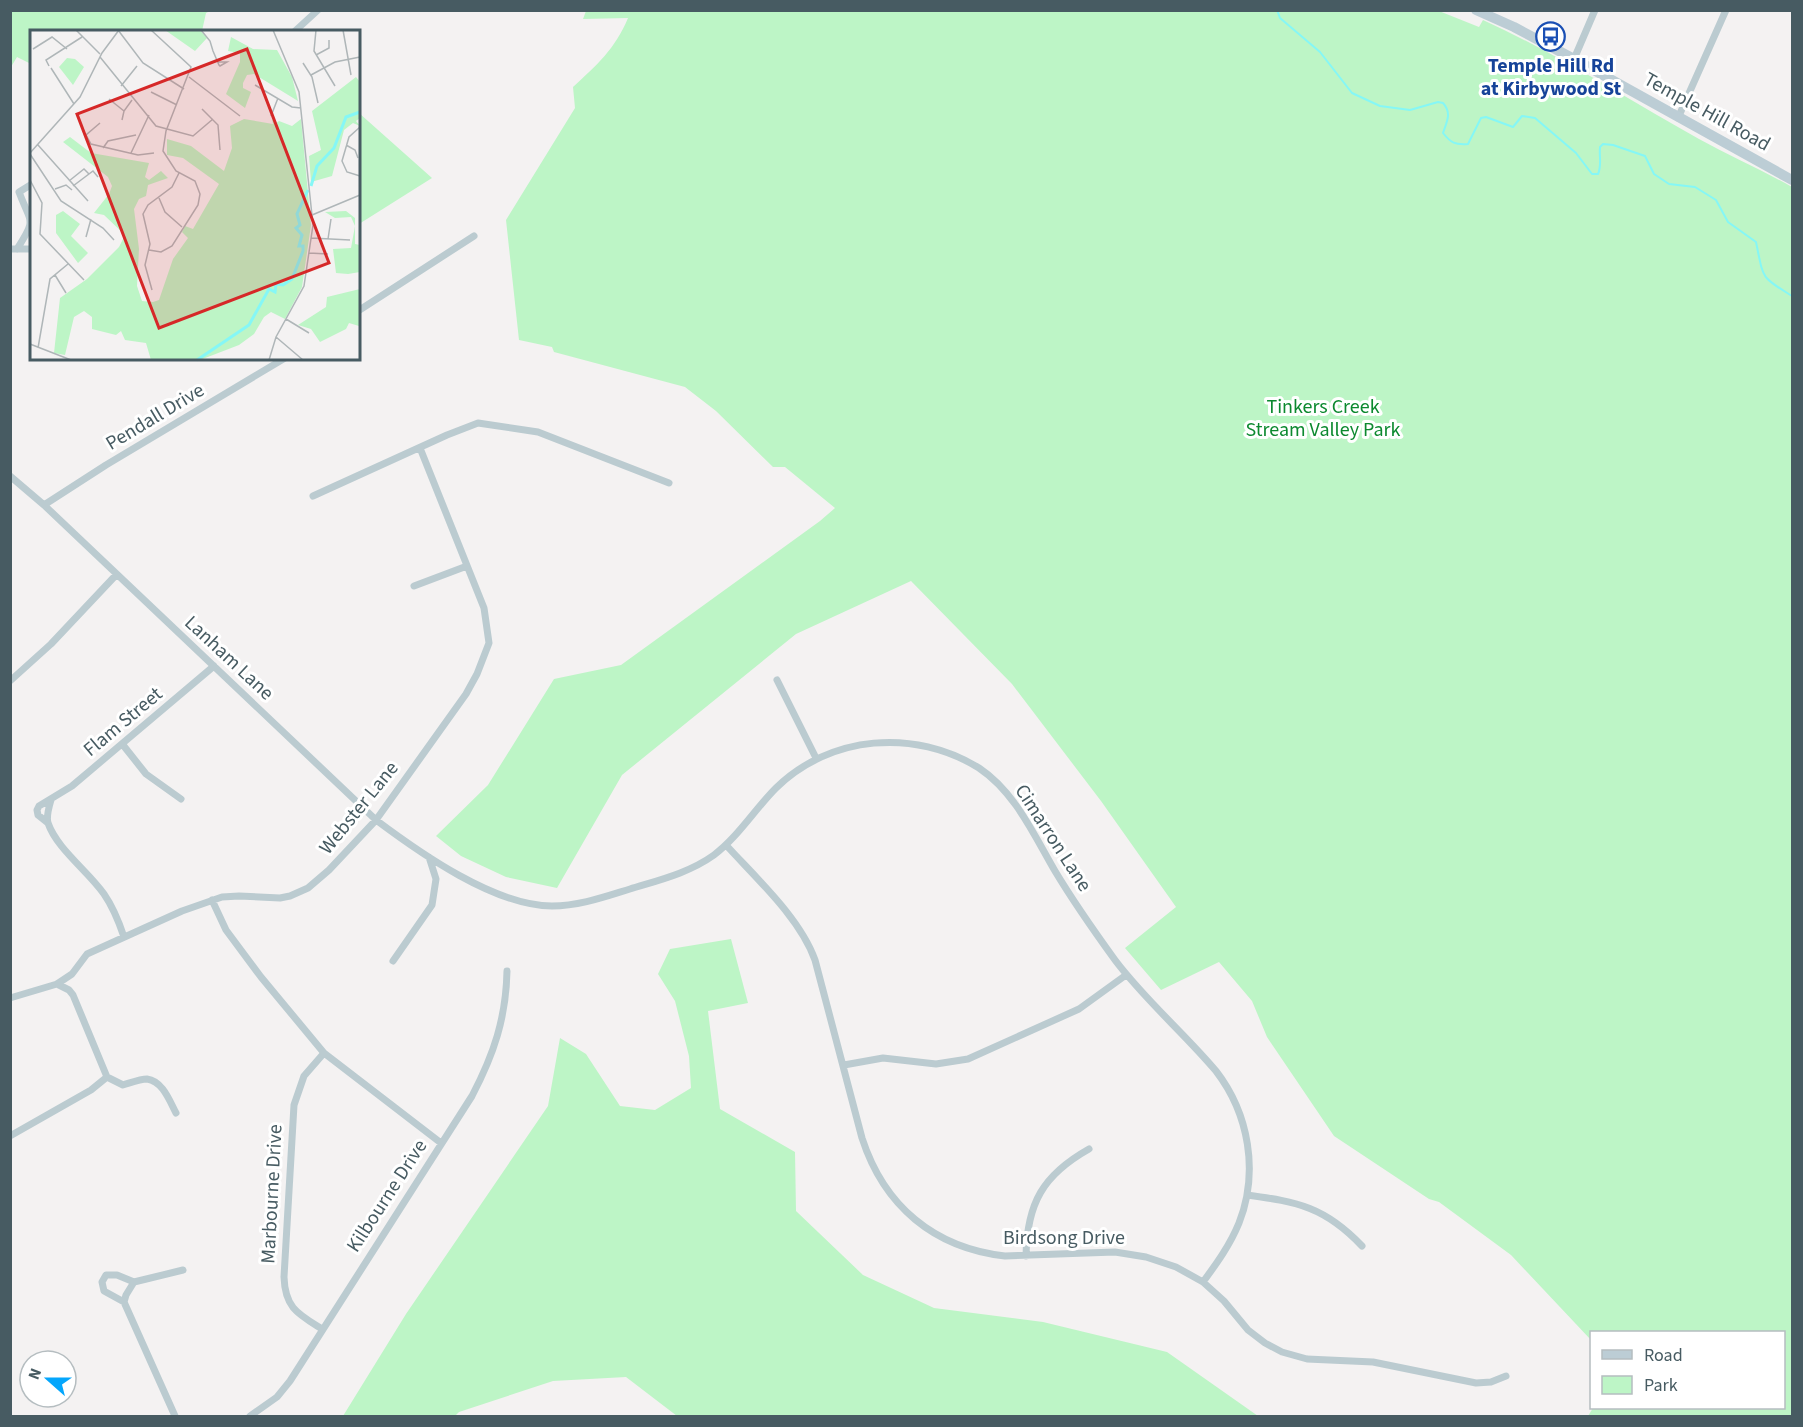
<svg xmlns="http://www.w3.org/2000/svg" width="1803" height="1427" viewBox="0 0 1803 1427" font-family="'Source Sans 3',sans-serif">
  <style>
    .green { fill: #bdf5c6 }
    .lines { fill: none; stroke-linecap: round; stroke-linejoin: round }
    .stream { stroke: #85f7f6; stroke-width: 2 }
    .minor { stroke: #bbcbd0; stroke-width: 7 }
    .secondary { stroke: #bccdd5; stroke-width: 10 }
    .labels { text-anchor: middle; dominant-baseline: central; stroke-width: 6; stroke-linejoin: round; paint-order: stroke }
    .transit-label { font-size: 20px; font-weight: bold; fill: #164399; stroke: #fff }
    .street-label { font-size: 20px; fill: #475b62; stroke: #fff }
    .park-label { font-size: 20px; fill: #0c892f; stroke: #fff }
    .inset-river { fill: none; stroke: #85f7f6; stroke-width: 3 }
    .inset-road { fill: none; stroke: #afb6b8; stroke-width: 1.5 }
    .view { fill: #d62828; fill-opacity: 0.15; stroke: #d62828; stroke-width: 3 }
    .inset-edge { fill: none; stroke: #475b62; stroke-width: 3 }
  </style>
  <rect width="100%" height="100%" fill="#f4f2f2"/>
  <path class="green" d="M11 10H210V11L206 13 202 31 32 32 31 64 17 57 11 67Z
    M586 11H1439L1479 27 1483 20C1558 54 1627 99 1699 139 1730 156 1762 170 1792 187V1416H1588L1593 1408H1784V1332H1592L1591 1340 1511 1255 1439 1202 1429 1199 1334 1136 1267 1037 1252 1001 1219 962 1161 990 1125 948 1176 907 1101 801 1012 684 911 581 796 634 622 775 557 888 506 877 461 856 436 836 488 785 554 679 621 665 820 521 835 508 785 467H773L716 411 685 387 554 352 552 347 519 340 506 220 575 108 573 87C597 65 615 49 628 18L583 19Z
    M359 113 432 178 359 224Z
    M731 939 748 1003 708 1011 720 1109 795 1152 796 1211 863 1275 934 1308 1043 1322 1167 1352 1258 1416H677L626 1377 553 1381 459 1412 455 1416H343L406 1314 548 1106 560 1038 586 1054 620 1106 655 1110 691 1088 689 1056 675 1001 658 974 670 949Z"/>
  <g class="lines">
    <path class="stream" d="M1277 10 1280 18 1320 52 1352 93 1380 106 1410 110 1438 102 1443 103C1452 113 1447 121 1443 133 1451 143 1455 145 1468 144L1481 118 1486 117 1513 127 1522 116 1535 118 1576 153 1592 174H1598C1602 165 1599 157 1600 147L1603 144 1613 145 1645 156 1654 174 1669 184 1695 187 1716 200 1728 222 1756 242C1764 280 1760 276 1792 296"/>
    <path class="minor" d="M294 32 318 10
      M1574 59 1595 10
      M1678 118 1726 10
      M10 249H32
      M17 249C37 218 31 224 19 192L32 184
      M358 311 474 236
      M10 476 44 505 376 820C420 853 495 906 552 906 579 906 604 897 630 889 659 880 689 873 714 855 738 837 755 809 776 788 830 735 915 728 979 768 1015 792 1034 835 1055 871 1073 901 1094 931 1115 960 1145 1000 1184 1033 1216 1071 1249 1114 1259 1172 1239 1223 1230 1245 1217 1263 1203 1282
      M313 496 447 435 478 423 538 432 669 483
      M44 505 106 465 285 358
      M414 586 467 566
      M777 680 816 758
      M10 681 51 644 116 575
      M123 745 146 774 181 799
      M51 800C49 807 46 816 48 823 57 849 88 871 104 894 113 907 119 922 124 937
      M48 823 38 815 37 810 39 806 72 786 214 666
      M726 845C756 878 800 918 815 960L862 1138C884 1206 934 1248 1005 1256L1115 1252 1146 1257 1176 1267 1203 1282 1224 1301 1248 1330 1265 1343 1282 1352 1307 1359 1373 1362 1476 1383 1491 1382 1506 1376
      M212 900 226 930 261 977 324 1053 441 1143
      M393 961 432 905 436 879 429 857
      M57 984 69 990 73 995 107 1077 123 1085C130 1083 140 1079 147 1079 163 1081 170 1102 176 1113
      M10 998 57 984 72 974 87 954 182 911 222 897 239 896 280 898 290 896 308 888 329 870 376 820 466 694 477 674 489 643 484 608 420 448
      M844 1065 883 1058 936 1064 968 1059 1079 1009 1126 975
      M10 1136 91 1090 107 1077
      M1247 1195C1298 1202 1325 1207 1362 1246
      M1026 1256C1027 1203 1043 1175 1089 1149
      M134 1282 126 1295 124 1302 175 1416
      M124 1302 104 1291 102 1282 106 1275H117L134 1282 183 1270
      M322 1329C298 1314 285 1308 284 1277L294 1105 304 1076 324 1053
      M250 1416 277 1397 290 1381 472 1096C494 1054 506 1018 507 971"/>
    <path class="secondary" d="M1476 10 1514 27 1574 59 1792 180"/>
  </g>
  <defs>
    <symbol id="bus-ring" viewBox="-11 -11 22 22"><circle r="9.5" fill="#fff" stroke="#1a4fb4" stroke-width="1.5"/><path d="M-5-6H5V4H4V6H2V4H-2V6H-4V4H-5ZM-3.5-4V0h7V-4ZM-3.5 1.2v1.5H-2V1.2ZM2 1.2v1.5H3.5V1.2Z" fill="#1a4fb4"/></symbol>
  </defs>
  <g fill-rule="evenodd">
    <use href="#bus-ring" x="1534" y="20" width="33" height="33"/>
  </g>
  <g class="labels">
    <g class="transit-label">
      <text x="1551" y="66">Temple Hill Rd<tspan x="1551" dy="23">at Kirbywood St</tspan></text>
    </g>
    <g class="street-label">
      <text transform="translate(1707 112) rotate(29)">Temple Hill Road</text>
      <text transform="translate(155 417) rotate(-31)">Pendall Drive</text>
      <text transform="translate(229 658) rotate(43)">Lanham Lane</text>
      <text transform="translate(123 722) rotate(-40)">Flam Street</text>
      <text transform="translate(359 808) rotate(-51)">Webster Lane</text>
      <text transform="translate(1053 838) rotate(57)">Cimarron Lane</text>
      <text transform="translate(272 1194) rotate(-87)">Marbourne Drive</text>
      <text transform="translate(387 1196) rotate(-57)">Kilbourne Drive</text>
      <text x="1064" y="1238">Birdsong Drive</text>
    </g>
    <g class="park-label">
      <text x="1323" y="407">Tinkers Creek<tspan x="1323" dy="23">Stream Valley Park</tspan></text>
    </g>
  </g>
  <g transform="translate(30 30)">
    <rect width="330" height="330" fill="#f4f2f2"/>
    <path d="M135 0H170L177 8 165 21ZM201 7 223 19 247 20 262 47 268 71 224 44 217 45 213 53V58L221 62 215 78 196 64 210 32V23L198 21ZM37 28 45 29 54 37 43 55 29 37ZM326 47 330 52V88L326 91 330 96 323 93 314 100 302 146 281 152 279 126 291 120 282 81ZM214 89 243 94 242 89 245 94 249 91 262 96 271 89 281 195 272 257 255 289 241 282 234 287 224 304 209 315 170 330H121L116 313 95 310 91 301 86 305 62 299V287L54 281 44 287 35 325 24 323 30 268 57 249 89 217 95 205 74 185 64 183 79 164 82 156 78 147 33 112 40 107 61 123 119 133 115 147 119 150 131 141 138 148 118 155 116 166 109 169 104 179 109 219 107 256 112 271 123 272 129 270 143 229 158 208 152 202 155 196 163 199 189 154 153 128 137 125V109L161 116 194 141 202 118 200 96ZM33 181 50 194 41 206 58 223 48 233 26 203V185ZM316 181 325 188V214L330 215V242L318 244 306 243 303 219 321 218 325 196 321 187 305 188 295 182ZM330 259V301L329 296 319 293 316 299 290 312 281 299 268 295 296 277 297 267Z" fill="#bdf5c6"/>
    <path class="inset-river" d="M281 156 287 136 304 118 316 87 330 82M167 330 219 295 239 259 245 262 246 254 253 255 262 249 273 221V216H269L272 205 266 198 270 195 267 184 278 160"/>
    <path class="inset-road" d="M46 0 70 24M88 0 113 33 154 59M171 0 180 11 183 21 189 35 190 36 197 32H188M286 0 284 21 305 56M313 0 321 45M3 19 22 7 37 19M286 25 299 18V10M70 27 126 96 163 106 183 89M273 33 282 47 288 73M19 36 16 30 52 7M21 38 44 74M281 45 305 32 330 27M159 47 210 86M225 55 262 77 271 78M91 56 107 36M121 62 147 75M79 69 94 81M172 79 188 95 190 120M241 86 248 68M92 90 94 81 102 70M70 93 56 105 61 114 108 125 124 123M330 97 319 107 312 131 317 142 330 146M8 115 58 171M316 115 325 120 328 128M73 118 78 111 106 105M0 123 50 67 72 23 89 0M101 123 119 85M0 124 31 171 73 198 84 210M0 150 12 173 10 204 54 250M39 151 54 139 59 144M43 156 63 141 68 147M25 159 36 155 42 160M129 168 135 182 152 197M282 185 330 165M56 207 61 189M281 208 320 210M298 209 301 189M119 220 131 222 142 216 168 175 170 164 165 151 146 141 133 121 136 101 161 37 121 0M279 223 298 224M25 245 36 263M122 260 115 235 120 214 113 184 118 175 142 157 149 143M256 289 279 303M246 307 273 330M0 314 41 330M8 318 20 249 38 234M239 330 246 307 274 256 283 195 269 62 243 0"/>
    <path class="view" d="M217 19 299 233 129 298 47 84Z"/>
    <rect width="330" height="330" class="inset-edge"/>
  </g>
  <rect width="1803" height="1427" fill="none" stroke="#475b62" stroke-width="24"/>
  <rect x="1590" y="1331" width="195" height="78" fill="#ffffff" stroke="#b5bdc0" stroke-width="1.5"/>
  <rect x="1602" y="1350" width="30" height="9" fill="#bccdd5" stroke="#b5bdc0" stroke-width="1.5"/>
  <text x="1644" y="1361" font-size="18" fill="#475b62">Road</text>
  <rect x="1602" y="1376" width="30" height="18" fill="#bdf5c6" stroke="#b5bdc0" stroke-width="1.5"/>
  <text x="1644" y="1391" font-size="18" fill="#475b62">Park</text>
  <g transform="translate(48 1379) rotate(291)"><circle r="28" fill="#ffffff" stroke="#b5bdc0" stroke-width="1.5"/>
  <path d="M0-4.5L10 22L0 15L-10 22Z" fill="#04a6fc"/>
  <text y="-9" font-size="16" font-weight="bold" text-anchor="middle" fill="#475b62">N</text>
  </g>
</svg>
